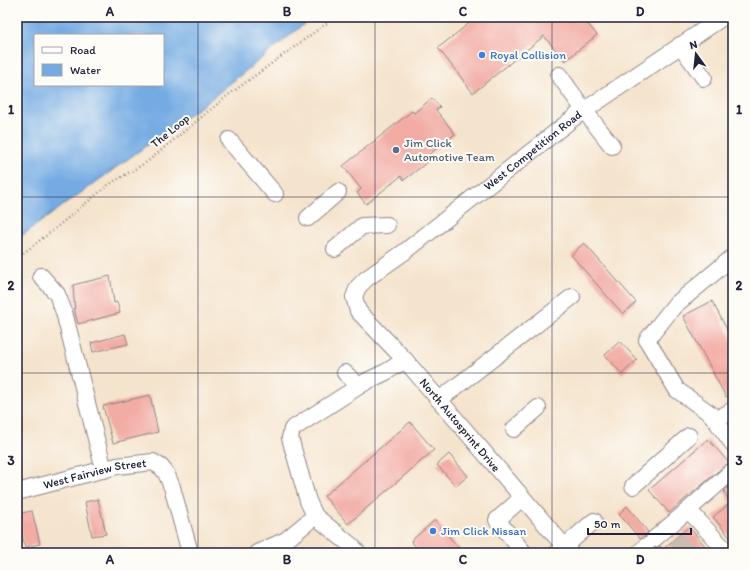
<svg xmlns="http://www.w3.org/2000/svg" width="750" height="570" viewBox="0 0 750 570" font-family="Itim,sans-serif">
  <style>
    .water { fill: #74abe3; stroke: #4b668f; fill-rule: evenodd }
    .building { fill: #f2aca4 }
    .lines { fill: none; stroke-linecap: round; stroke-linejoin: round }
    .minor-tunnel { stroke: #cbbdb0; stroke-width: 16; stroke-dasharray: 16 8; stroke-linecap: butt }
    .minor-casing { stroke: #8c8384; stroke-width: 18 }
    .path { stroke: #8c8384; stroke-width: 2.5; stroke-dasharray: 1 3; stroke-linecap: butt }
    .minor { stroke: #fff; stroke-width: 16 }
    .grid { fill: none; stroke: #22223b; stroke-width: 1; stroke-opacity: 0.55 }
    .shop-dot { fill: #3f7fe0; stroke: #fdfcf7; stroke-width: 1.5 }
    .service-dot { fill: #5c6f8a; stroke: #fdfcf7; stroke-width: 1.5 }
    .labels { text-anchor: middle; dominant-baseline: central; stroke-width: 4; stroke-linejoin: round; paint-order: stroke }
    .shop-label { font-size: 12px; fill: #366cbe; stroke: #fdfcf7; text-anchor: start }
    .street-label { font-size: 12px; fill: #22223b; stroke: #fdfcf7 }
    .service-label { font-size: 12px; fill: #4e5e75; stroke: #fdfcf7; text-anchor: start }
    .neatline { fill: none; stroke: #22223b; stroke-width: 1.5 }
    .grid-label { font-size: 13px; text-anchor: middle; font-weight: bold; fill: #22223b }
  </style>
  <rect width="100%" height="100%" fill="#fdfcf7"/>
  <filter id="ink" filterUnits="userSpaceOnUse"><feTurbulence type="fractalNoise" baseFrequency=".025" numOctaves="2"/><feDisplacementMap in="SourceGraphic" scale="8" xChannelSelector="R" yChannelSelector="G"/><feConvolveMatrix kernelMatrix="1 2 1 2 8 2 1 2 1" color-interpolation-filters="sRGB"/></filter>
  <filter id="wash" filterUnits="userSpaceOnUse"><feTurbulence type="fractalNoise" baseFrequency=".012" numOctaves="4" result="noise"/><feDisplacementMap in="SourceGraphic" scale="16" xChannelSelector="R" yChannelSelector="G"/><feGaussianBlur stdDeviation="0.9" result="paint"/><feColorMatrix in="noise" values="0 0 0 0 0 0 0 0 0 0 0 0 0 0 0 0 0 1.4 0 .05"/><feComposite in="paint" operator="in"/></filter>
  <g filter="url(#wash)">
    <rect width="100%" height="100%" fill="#f5e4cd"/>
    <path class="water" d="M17 17H313L207 102 17 239ZM35 35H163V85H35Z"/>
    <g id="blocks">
      <path class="building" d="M477 17H582L597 35 565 61 544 36 473 93 438 48Z
        M432 98 440 107 436 110 455 134 426 157 429 161 404 180 401 176 366 204 357 193 361 189 343 166 412 111 414 113Z
        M584 243 636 302 623 314 571 255Z
        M110 276 114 303 117 302 120 313 78 324 75 313 73 285Z
        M712 301 733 341V393L726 397 683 316Z
        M125 334 128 344 93 352 91 343Z
        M620 341 637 360 622 374 605 355Z
        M150 395 158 432 113 443 103 406Z
        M410 422 434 450 348 524 324 496Z
        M708 439 729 463 724 466 669 513 649 490Z
        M449 454 468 476 456 486 437 465Z
        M733 483V541L713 517 730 503 724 491Z
        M98 499 106 534 92 536 85 502Z
        M627 506 648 532 645 537 640 539 619 514Z
        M32 511 40 544 25 547 17 514Z
        M435 520 463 553H421L411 541Z
        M689 527 711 553H652L655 548 660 546 663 549Z"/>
    </g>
  </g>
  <g filter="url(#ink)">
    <use href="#blocks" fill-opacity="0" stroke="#8c8384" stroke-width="1"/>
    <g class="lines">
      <path class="minor-tunnel" d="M676 538 689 553"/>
      <defs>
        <g id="minor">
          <path d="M680 45 704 78"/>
          <path d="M559 75 584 110 612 146"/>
          <path d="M229 140 275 194"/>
          <path d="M308 218 338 192"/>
          <path d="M335 249 362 226 387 225"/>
          <path d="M733 257 674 306 647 340 677 390 711 414 733 444"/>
          <path d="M41 276 57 294 64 312 104 470"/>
          <path d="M345 373 359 386"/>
          <path d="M439 400 572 297"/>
          <path d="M716 420 733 410"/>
          <path d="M514 429 538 408"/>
          <path d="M633 486 689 436"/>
          <path id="s1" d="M17 492 117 466 153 462 161 467 166 473 172 487 190 553"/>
          <path d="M522 498 497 520 524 553"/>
          <path d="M687 511 730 473 733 471"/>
          <path d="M654 539 687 511 693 515 728 553"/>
          <path d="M257 553 286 540 315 516"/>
          <path d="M358 553 353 547 315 516 308 501 290 438 292 429 367 381 386 372 405 360"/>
          <path d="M557 553 594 521"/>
          <path id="s2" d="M570 553 405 360 358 311 354 297 358 287 366 279 407 250 576 116 723 17"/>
          <path d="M639 553 646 546"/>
        </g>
      </defs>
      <use href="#minor" class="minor-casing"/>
      <path class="path" d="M17 258 52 231 108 185 147 162 227 96 327 23 334 17"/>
      <use href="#minor" class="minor"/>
    </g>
  </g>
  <path class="grid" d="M198 17V553M375 17V553M552 17V553M17 197H733M17 373H733"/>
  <g class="shop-dot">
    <circle cx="482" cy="55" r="4"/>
    <circle cx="433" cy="531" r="4"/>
  </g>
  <circle class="service-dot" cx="396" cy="150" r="4"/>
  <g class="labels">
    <g class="shop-label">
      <text x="490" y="55">Royal Collision</text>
      <text x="441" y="531">Jim Click Nissan</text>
    </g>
    <g class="street-label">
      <text transform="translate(170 131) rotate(-39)">The Loop</text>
      <text stroke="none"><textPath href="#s2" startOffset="569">West Competition Road</textPath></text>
      <text transform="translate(460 425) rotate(50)">North Autosprint Drive</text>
      <text stroke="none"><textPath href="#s1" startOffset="80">West Fairview Street</textPath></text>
    </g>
    <g class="service-label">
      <text x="404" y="143">Jim Click<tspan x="404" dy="14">Automotive Team</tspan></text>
    </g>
  </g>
  <rect width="750" height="570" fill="none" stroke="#fdfcf7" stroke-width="44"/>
  <rect x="34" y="34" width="130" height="52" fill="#fdfcf7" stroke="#a5a5ac"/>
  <rect x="42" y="47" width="20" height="6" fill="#ffffff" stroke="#a5a5ac"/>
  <text x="70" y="54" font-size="12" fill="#22223b">Road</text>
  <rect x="42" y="64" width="20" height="12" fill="#74abe3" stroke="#a5a5ac"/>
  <text x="70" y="74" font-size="12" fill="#22223b">Water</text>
  <g transform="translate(696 54) rotate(345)" stroke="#fdfcf7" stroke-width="3" paint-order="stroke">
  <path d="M0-3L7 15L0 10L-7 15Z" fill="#22223b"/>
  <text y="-6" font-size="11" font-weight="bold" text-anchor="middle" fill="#22223b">N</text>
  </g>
  <path d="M588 528v6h103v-6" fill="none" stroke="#22223b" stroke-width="2"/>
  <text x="594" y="528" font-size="12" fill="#22223b" stroke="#fdfcf7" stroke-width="3" paint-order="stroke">50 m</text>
  <rect x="22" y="22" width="706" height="526" class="neatline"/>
  <g class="grid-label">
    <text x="110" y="16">A</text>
    <text x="287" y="16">B</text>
    <text x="463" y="16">C</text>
    <text x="640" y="16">D</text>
    <text x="11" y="114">1</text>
    <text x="739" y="114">1</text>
    <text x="11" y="290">2</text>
    <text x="739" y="290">2</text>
    <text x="11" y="465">3</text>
    <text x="739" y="465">3</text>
    <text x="110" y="564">A</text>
    <text x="287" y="564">B</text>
    <text x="463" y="564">C</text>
    <text x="640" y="564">D</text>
  </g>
</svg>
